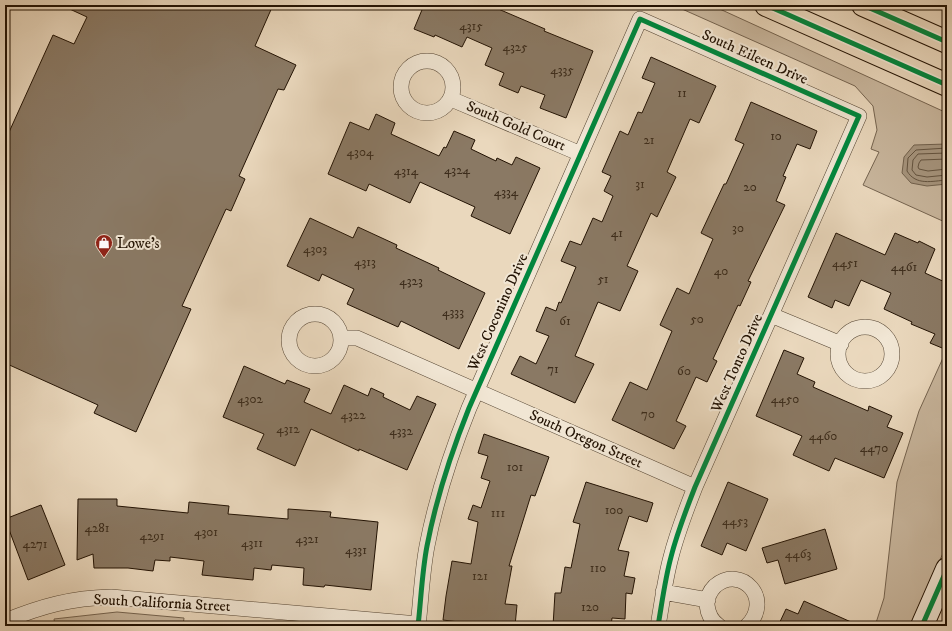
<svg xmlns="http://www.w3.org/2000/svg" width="952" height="631" viewBox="0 0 952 631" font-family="'IM FELL DW Pica',serif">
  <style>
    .green { fill: #c8b69d; stroke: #756450 }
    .water { fill: #a6957e; stroke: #71614d }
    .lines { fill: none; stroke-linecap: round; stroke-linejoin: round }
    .shore { stroke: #645440; stroke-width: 1 }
    .building { fill: #8a7964; stroke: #221203 }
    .street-casing { stroke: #544432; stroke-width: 16 }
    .secondary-casing { stroke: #221203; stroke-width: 24 }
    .primary-casing { stroke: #221203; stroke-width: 24 }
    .street { stroke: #f1e6d4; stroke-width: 15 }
    .secondary { stroke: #f1e6d4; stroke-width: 22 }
    .primary { stroke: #ead8bd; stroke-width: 22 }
    .cycleway-casing { stroke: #f1e6d4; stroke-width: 8 }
    .cycleway { stroke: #00873e; stroke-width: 5 }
    .labels { text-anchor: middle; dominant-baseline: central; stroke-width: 4; stroke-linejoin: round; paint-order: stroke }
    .number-label { font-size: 13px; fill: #3c2c1b }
    .street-label { font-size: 15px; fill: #221203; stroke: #f1e6d4 }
    .poi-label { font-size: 15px; fill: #221203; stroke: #f1e6d4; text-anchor: start }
  </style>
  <rect width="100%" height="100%" fill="#ead8bd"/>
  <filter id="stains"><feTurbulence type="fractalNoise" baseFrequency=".005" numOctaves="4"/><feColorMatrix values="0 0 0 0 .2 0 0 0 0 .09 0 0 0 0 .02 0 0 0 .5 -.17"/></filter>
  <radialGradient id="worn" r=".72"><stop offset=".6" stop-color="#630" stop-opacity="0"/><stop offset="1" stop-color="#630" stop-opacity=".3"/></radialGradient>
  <path class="green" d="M673 5H711L947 113V223L863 185 879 152 871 149 877 130 873 106 855 86Z
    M947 349V544L911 626H875L884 598 897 482 919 411Z
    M117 612 184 618 183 626H55L54 619Z"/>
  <path class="water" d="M947 144V184L927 186 911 183 902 173 904 157 914 145Z"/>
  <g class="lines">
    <path class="shore" d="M947 148 916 150 908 158 907 171C916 186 932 181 947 180
      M947 153 918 154 913 160 912 170 916 175 927 177 947 175
      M947 159 921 160 919 163 918 167 919 169 928 171 947 169"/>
  </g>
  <path class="building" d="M61 5H273L255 46 296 65 284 90 278 89 239 176 245 179 231 211 226 209 182 306 191 309 136 432 94 413 98 405 5 363V141L53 35 74 44 87 17Z
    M424 5H489L545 29 544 31 593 51 566 118 540 108 545 95 521 86 518 93 499 85 504 73 485 65 492 48 467 37 462 47 435 35 434 37 414 29Z
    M651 57 716 86 699 123 690 119 667 172 676 177 657 217 651 213 627 266 638 271 620 311 598 302 575 356 594 364 575 403 511 374 520 356 536 364 549 336 536 331 546 307 556 311 559 302 561 303 576 267 561 261 570 241 581 245 593 218 602 222 613 196 604 191 611 176 602 172 620 131 628 135 638 112 642 113 655 83 642 78Z
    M751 102 817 131 810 149 797 144 783 176 786 177 776 201 785 205 748 281 751 282 740 306 738 305 713 359 717 361 707 382 696 377 676 421 686 426 674 449 612 420 630 382 647 390 672 331 660 325 677 288 689 294 713 239 701 233 724 184H726L744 144 735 140Z
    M376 114 395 123 391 134 439 156 444 147 446 148 454 131 475 140 471 149 496 161 497 158 512 165 516 157 540 168 510 234 471 216 475 207 420 182 410 203 369 184 366 191 328 174 350 122 369 130Z
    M310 218 353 238 358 227 397 245 396 248 439 268 438 270 485 293 459 349 401 321 398 327 347 304 354 289 322 274 319 281 287 266Z
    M836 233 885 255 895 233 918 243 919 241 935 249 925 273 947 283V350L930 343 935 334 911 324 912 322 884 309 891 293 861 280 849 306 835 300 832 308 808 297Z
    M784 350 804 358 797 374 815 382 813 387 868 411 869 406 892 416 887 427 903 433 884 478 835 458 829 471 793 455 802 436 756 416Z
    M244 366 285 384 287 380 310 389 304 402 331 414 344 385 368 396 371 388 384 394 383 397 410 410 417 396 436 404 407 470 359 449V451L311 429 295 466 257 449 264 434 223 417Z
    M484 434 549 457 535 496 531 495 509 566H512L505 604 517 605 515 626H459V622L443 620 446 596 452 561 471 564 478 522 468 519 473 505 481 508 490 481 481 478 488 456 478 453Z
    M586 482 653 503 647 522 629 516 618 550 629 552 624 576 635 578 632 594 626 593 625 619 612 618 611 626H553L555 593H561L565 567 571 568 580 524 573 522Z
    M728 482 768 499 746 551 727 543 722 555 701 546Z
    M78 499H117V506L188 513 189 502 229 506 228 514 288 519V509L331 512 330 517 378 522 371 590 325 585 324 587 303 585 304 568 272 565 271 570 254 568 253 580 202 575 204 561 170 557V561L155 560 153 571 128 568H94L93 554 77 560Z
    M41 505 65 565 28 580 5 519Z
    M825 529 837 569 785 584 778 560 767 563 762 548Z
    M804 601 860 626H778L786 609 798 614Z"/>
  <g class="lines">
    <defs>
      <path id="street" d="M401 87a26 26 0 1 1 52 0a26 26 0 1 1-52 0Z
        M451 99 581 154
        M289 340a26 26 0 1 1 52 0a26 26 0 1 1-52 0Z
        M771 315 841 344
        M838 354a27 27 0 1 1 54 0a27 27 0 1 1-54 0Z
        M342 338H357L695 487
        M663 592 708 600
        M5 621C42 606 71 598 111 597L418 624
        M418 626C421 600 422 572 427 546 436 499 451 453 469 408L640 19 859 116 695 487C686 510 677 533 671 557 665 579 662 603 658 626
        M719 626C711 621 708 614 707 605 707 598 710 591 715 586 741 564 774 599 747 626"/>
      <path id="secondary" d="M922 626 947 569"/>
      <path id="primary" d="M766 5 947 85
        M863 5 947 42"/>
    </defs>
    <use href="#street" class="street-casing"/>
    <use href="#secondary" class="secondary-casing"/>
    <use href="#primary" class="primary-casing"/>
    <use href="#street" class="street"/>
    <use href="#secondary" class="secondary"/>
    <use href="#primary" class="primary"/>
    <defs>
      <path id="cycleway" d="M766 5 947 85
        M863 5 947 42
        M418 626C421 600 422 572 427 546 436 499 451 453 469 408L640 19 859 116 695 487C686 510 677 533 671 557 665 579 662 603 658 626
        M922 626 947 569"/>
    </defs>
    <use href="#cycleway" class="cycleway-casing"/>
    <use href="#cycleway" class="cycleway"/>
  </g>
  <defs>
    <symbol id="shop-pin" viewBox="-11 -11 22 30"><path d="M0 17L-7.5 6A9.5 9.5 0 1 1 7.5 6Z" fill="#8f2418" stroke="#f1e6d4"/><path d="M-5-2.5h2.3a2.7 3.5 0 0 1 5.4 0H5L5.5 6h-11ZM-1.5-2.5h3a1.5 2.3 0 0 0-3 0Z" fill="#fff"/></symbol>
  </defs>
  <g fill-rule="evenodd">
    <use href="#shop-pin" x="94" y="233" width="20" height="27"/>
  </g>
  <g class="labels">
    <g class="number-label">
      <text x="471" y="26">4315</text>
      <text x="515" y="47">4325</text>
      <text x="562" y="70">4335</text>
      <text x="682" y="93">11</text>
      <text x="776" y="136">10</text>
      <text x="649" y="140">21</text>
      <text x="360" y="152">4304</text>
      <text x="457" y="170">4324</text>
      <text x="406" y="171">4314</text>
      <text x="640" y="184">31</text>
      <text x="750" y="187">20</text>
      <text x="506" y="192">4334</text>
      <text x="738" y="228">30</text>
      <text x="617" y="233">41</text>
      <text x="315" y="249">4303</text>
      <text x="365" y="262">4313</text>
      <text x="845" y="263">4451</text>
      <text x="904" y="267">4461</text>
      <text x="721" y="271">40</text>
      <text x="603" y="279">51</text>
      <text x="411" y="281">4323</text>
      <text x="453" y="312">4333</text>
      <text x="697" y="319">50</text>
      <text x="565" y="321">61</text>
      <text x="553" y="369">71</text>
      <text x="684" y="371">60</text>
      <text x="250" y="399">4302</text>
      <text x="785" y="399">4450</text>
      <text x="648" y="414">70</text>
      <text x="353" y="415">4322</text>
      <text x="288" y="429">4312</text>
      <text x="401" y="431">4332</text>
      <text x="823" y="436">4460</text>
      <text x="874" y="448">4470</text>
      <text x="515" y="467">101</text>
      <text x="614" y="510">100</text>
      <text x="498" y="513">111</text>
      <text x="735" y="521">4453</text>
      <text x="97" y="528">4281</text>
      <text x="206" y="532">4301</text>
      <text x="152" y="536">4291</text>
      <text x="307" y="539">4321</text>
      <text x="252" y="543">4311</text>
      <text x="35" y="544">4271</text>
      <text x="356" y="550">4331</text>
      <text x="798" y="554">4463</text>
      <text x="598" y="568">110</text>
      <text x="480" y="576">121</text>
      <text x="590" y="607">120</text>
    </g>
    <g class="street-label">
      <text transform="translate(755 57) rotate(24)">South Eileen Drive</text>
      <text transform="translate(516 126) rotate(23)">South Gold Court</text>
      <text transform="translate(498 312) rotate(-66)">West Coconino Drive</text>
      <text transform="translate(737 363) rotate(-66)">West Tonto Drive</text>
      <text transform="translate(586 439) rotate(24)">South Oregon Street</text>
      <text transform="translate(162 603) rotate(3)">South California Street</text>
    </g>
    <g class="poi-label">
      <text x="117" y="243">Lowe's</text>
    </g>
  </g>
  <rect width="952" height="631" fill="none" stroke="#ead8bd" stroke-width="20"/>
  <rect x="6" y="6" width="940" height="619" fill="none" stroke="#221203" stroke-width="2"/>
  <rect x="10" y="10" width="932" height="611" fill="none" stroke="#221203"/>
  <rect width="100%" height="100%" filter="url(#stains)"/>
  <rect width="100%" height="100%" fill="url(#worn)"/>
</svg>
